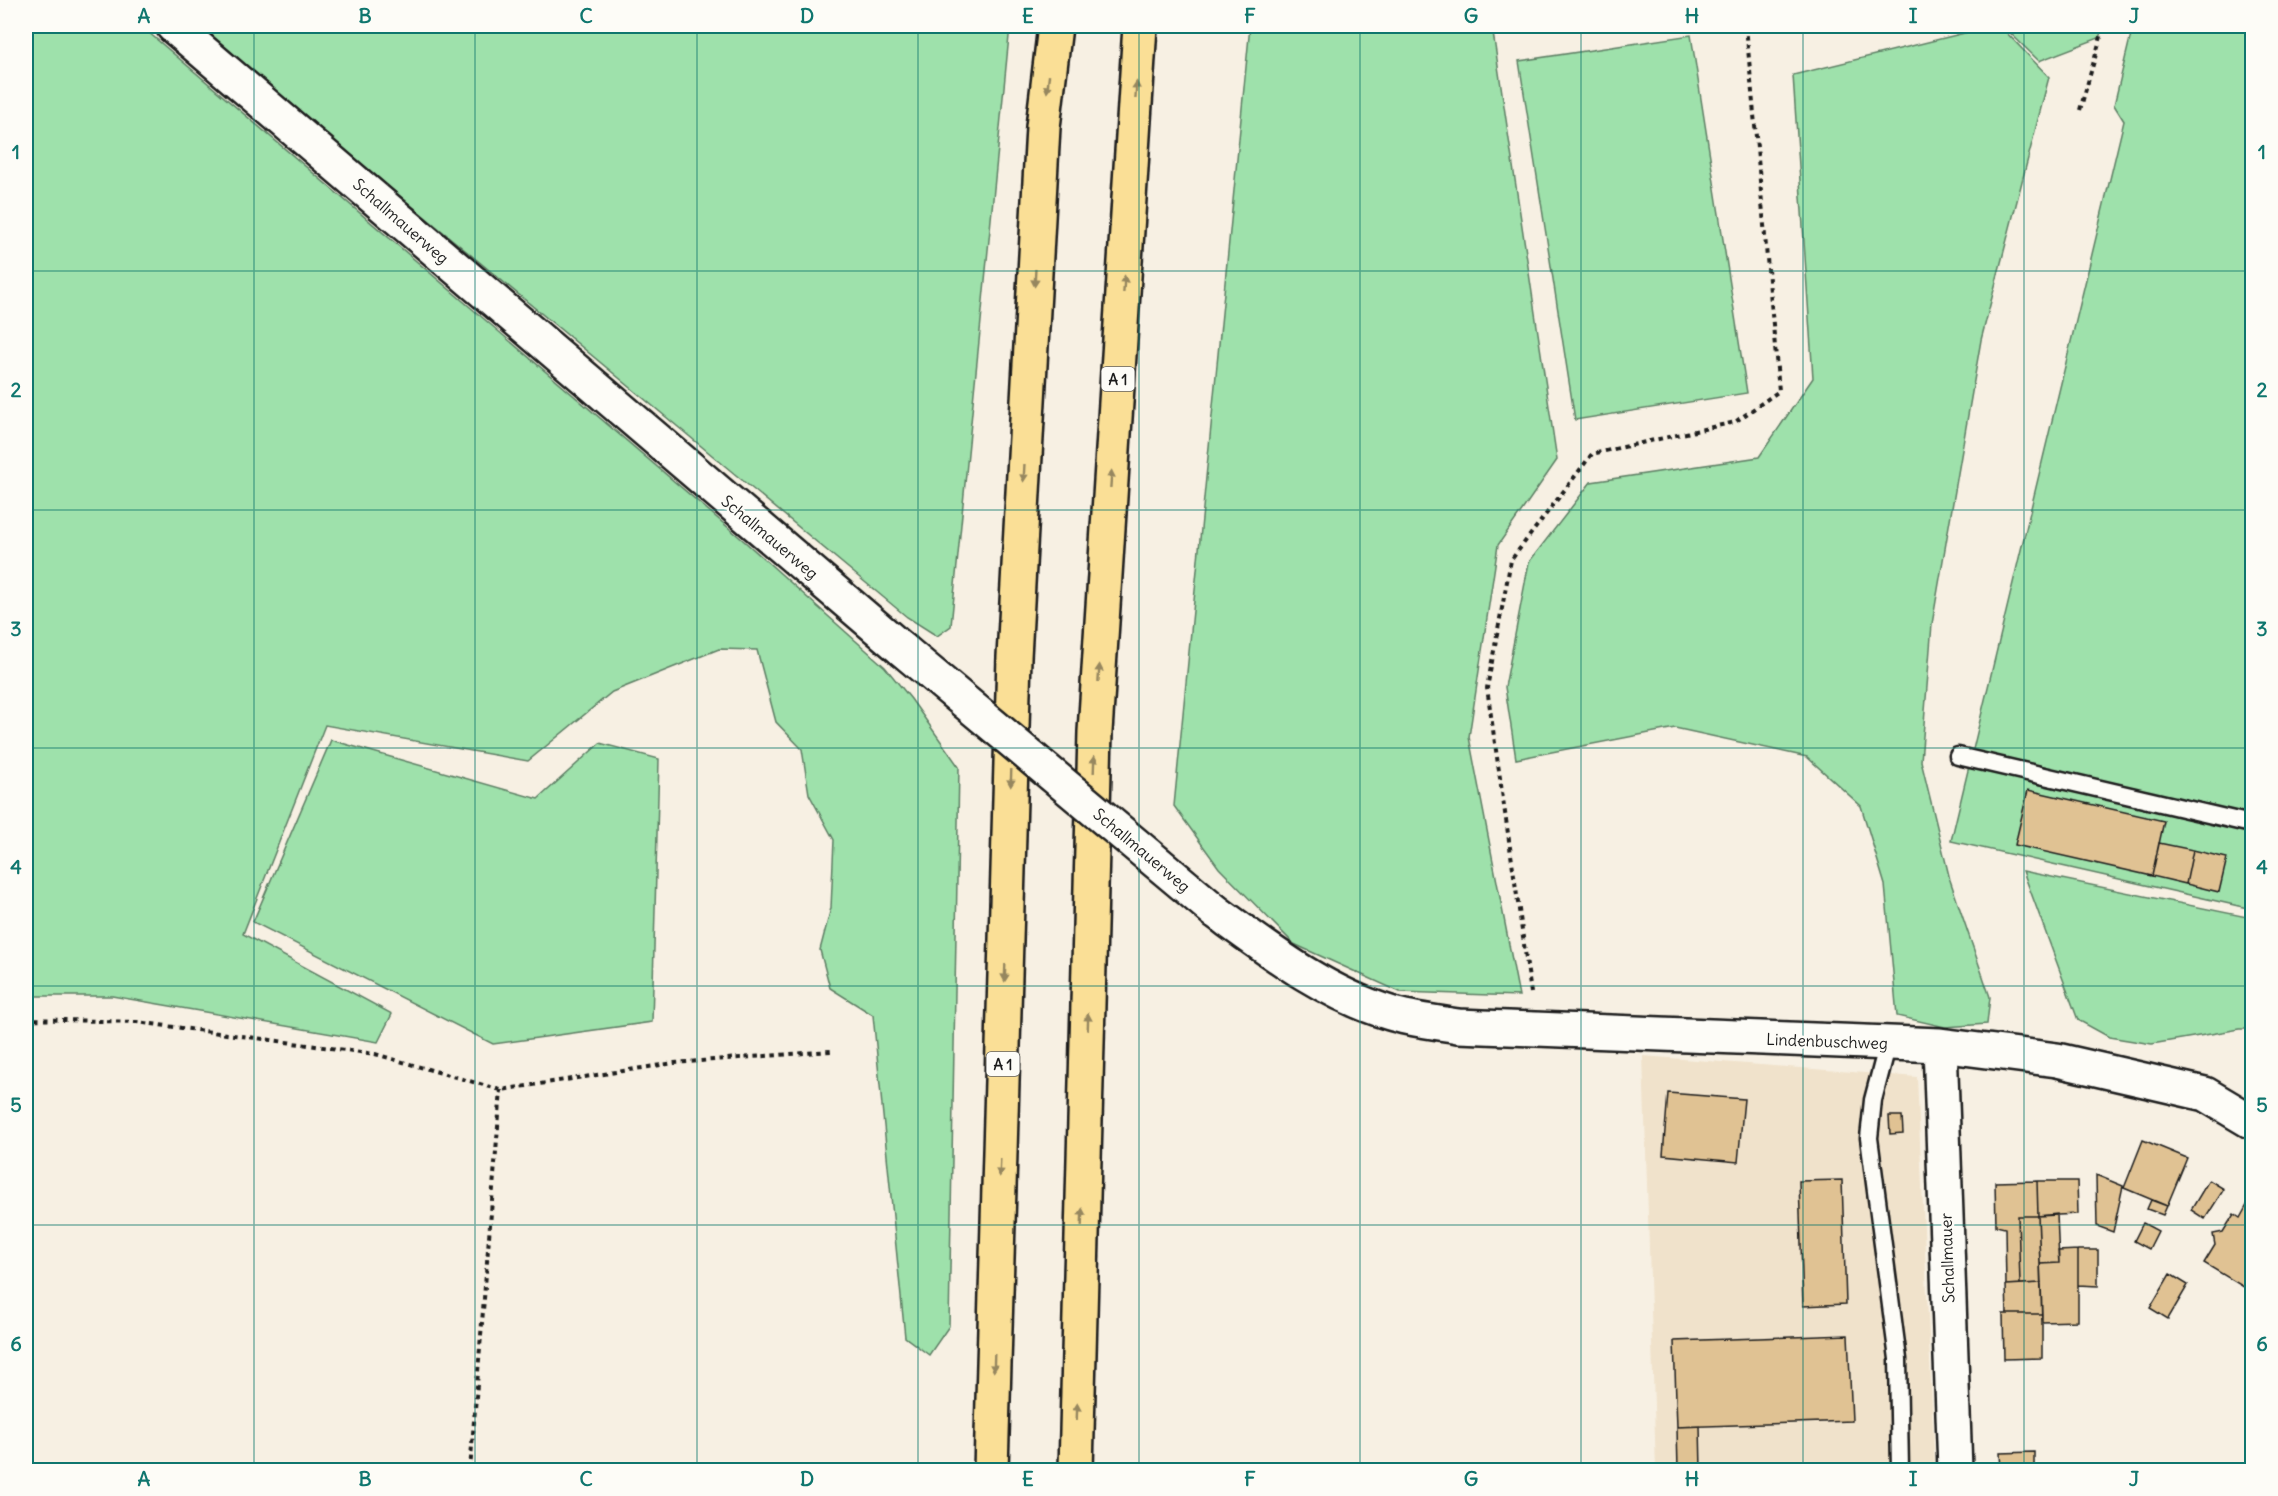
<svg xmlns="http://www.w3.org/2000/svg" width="2278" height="1496" viewBox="0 0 2278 1496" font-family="Delius,sans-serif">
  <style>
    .built { fill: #f0e2cb }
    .green { fill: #9ee1ab; stroke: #5d7e64; stroke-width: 1.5 }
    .building { fill: #e0c293; stroke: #1c1c1c; stroke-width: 1.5 }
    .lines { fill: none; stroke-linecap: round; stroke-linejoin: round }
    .service-casing { stroke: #1c1c1c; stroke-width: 21 }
    .minor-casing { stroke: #1c1c1c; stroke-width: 38 }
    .motorway-casing { stroke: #1c1c1c; stroke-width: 38 }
    .path { stroke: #1c1c1c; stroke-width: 4; stroke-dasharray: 4.5 4.5; stroke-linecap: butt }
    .service { stroke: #fdfcf7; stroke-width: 16 }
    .minor { stroke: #fdfcf7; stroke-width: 33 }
    .motorway { stroke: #fadf96; stroke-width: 33 }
    .minor-bridge-casing { stroke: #1c1c1c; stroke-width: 38; stroke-linecap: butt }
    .minor-bridge { stroke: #fdfcf7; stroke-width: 33 }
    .oneway { fill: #96875f }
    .grid { fill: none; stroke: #0f766e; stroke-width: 1.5; stroke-opacity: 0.55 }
    .labels { text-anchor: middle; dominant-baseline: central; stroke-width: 5; stroke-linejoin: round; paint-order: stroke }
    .shield { fill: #fdfcf7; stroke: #605f5e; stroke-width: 1.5 }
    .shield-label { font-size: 15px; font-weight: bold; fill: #1c1c1c }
    .street-label { font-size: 16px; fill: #1c1c1c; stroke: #fdfcf7 }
    .neatline { fill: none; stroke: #0f766e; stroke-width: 2 }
    .grid-label { font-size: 20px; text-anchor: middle; font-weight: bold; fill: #0f766e }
  </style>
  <rect width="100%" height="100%" fill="#f7f0e3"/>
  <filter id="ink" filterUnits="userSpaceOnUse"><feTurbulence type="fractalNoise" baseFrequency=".0167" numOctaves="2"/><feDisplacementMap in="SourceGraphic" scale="12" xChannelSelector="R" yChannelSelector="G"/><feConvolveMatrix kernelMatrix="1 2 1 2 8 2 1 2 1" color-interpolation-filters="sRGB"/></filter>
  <g filter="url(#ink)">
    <path class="built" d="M1643 1056 1917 1077 1935 1470H1656Z"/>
    <path class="green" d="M26 26H141L744 541 885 667 911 699 959 767 949 1326 929 1355 905 1337 873 1015 830 988 820 950 831 908 834 840 809 794 802 749 776 722 757 650 719 649 612 692 528 761 325 725 243 934 392 1014 378 1042 112 996H26Z
      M195 26H1010L951 626 937 636 907 617Z
      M1250 26H1492L1557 460 1498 545 1469 737 1519 996 1400 992 1294 944 1219 868 1174 806Z
      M1993 26H2000L2049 77 1981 340 1932 624 1921 761 1950 880 1990 997 1987 1024 1945 1027 1897 1016 1885 885 1861 806 1807 757 1675 728 1516 759 1505 687 1529 562 1591 482 1759 457 1813 378 1793 75Z
      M2003 26H2103L2099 38 2039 61Z
      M2133 26H2252V909L1951 841 2124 121 2114 105Z
      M1691 35 1747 393 1575 420 1519 61Z
      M331 740 538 799 600 743 659 759 652 1022 493 1044 253 922Z
      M2023 871 2252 918V1029H2240L2152 1044 2109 1037 2078 1020Z"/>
    <path class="building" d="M2028 790 2164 821 2152 876 2015 845Z
      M2159 843 2193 850 2186 884 2152 876Z
      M2193 850 2227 858 2219 892 2186 884Z
      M1668 1093 1744 1099 1738 1162 1663 1155Z
      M1889 1116H1902L1903 1133 1890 1134Z
      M2143 1140 2187 1158 2167 1206 2124 1188Z
      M2096 1175 2123 1186 2113 1232 2097 1226Z
      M1842 1180 1846 1304 1803 1306 1799 1181Z
      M2209 1180 2224 1189 2205 1219 2191 1210Z
      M2037 1181H2077L2078 1214 2038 1216Z
      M2037 1181 2038 1216H2018L2020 1284 2006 1285 2005 1228 1996 1226 1995 1182Z
      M2252 1196V1292L2204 1263 2215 1245 2213 1234 2223 1232 2234 1214 2240 1218Z
      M2151 1200 2167 1206 2163 1215 2147 1209Z
      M2057 1214 2059 1263 2040 1264 2038 1216Z
      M2018 1216H2038L2041 1283 2020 1284Z
      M2143 1223 2158 1231 2149 1249 2134 1241Z
      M2078 1250V1321L2042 1322 2040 1264 2059 1263 2058 1251Z
      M2078 1250H2098V1286L2078 1285Z
      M2170 1274 2188 1285 2168 1319 2150 1308Z
      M2041 1283 2042 1314H2007L2006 1285Z
      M2003 1314H2042V1358L2004 1359Z
      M1848 1335 1852 1421 1677 1427 1674 1341Z
      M1700 1426 1701 1470H1678L1677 1427Z
      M2034 1452V1469L2001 1470 2000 1453Z
      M2076 1468V1470H2007V1469Z"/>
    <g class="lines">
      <defs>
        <path id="service" d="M1958 756 2247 823
          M1888 1043 1873 1100 1869 1138 1898 1359 1900 1470"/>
        <path id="minor" d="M173 26 903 650
          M1215 911C1270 951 1324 993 1390 1013 1412 1020 1436 1022 1458 1026L1940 1045 2057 1060 2205 1094 2252 1122
          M1940 1045 1955 1470"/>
        <path id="motorway" d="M991 1470 1014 657 1043 127 1055 26
          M1076 1470 1095 732 1140 26"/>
      </defs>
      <use href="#service" class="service-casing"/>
      <use href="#minor" class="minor-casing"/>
      <use href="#motorway" class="motorway-casing"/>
      <path class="path" d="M2080 110 2104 26
        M1531 993 1487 688 1511 560 1592 454 1735 422 1779 391 1746 26
        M26 1019 137 1022 375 1054 501 1090 674 1063 831 1051
        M470 1470 501 1090"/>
      <use href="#service" class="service"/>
      <use href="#minor" class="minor"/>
      <use href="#motorway" class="motorway"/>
      <defs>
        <path id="minor-bridge" d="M903 650 1215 911"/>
      </defs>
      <use href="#minor-bridge" class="minor-bridge-casing"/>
      <use href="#minor-bridge" class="minor-bridge"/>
    </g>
    <defs><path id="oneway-solid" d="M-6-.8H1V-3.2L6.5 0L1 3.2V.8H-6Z" transform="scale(1.5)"/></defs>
    <g class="oneway">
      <use href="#oneway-solid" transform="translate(1048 84) rotate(97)"/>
      <use href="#oneway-solid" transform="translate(1136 90) rotate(-86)"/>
      <use href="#oneway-solid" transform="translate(1035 278) rotate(93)"/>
      <use href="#oneway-solid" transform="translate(1124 284) rotate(-86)"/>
      <use href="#oneway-solid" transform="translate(1024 473) rotate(93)"/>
      <use href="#oneway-solid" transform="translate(1111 479) rotate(-86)"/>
      <use href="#oneway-solid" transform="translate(1099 673) rotate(-86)"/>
      <use href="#oneway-solid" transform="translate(1094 764) rotate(-88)"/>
      <use href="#oneway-solid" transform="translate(1011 778) rotate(92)"/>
      <use href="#oneway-solid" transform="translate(1005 973) rotate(92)"/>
      <use href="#oneway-solid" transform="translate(1088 1022) rotate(-88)"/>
      <use href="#oneway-solid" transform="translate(1000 1168) rotate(92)"/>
      <use href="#oneway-solid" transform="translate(1082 1217) rotate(-88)"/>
      <use href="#oneway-solid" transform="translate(994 1363) rotate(92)"/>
      <use href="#oneway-solid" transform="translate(1077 1412) rotate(-88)"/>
    </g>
  </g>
  <path class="grid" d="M254 26V1470M475 26V1470M697 26V1470M918 26V1470M1139 26V1470M1360 26V1470M1581 26V1470M1803 26V1470M2024 26V1470M26 271H2252M26 510H2252M26 748H2252M26 986H2252M26 1225H2252"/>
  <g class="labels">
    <g class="shield">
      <rect x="1101.5" y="367" width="33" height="24" rx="4.5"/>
      <rect x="986.5" y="1052" width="33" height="24" rx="4.5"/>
    </g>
    <g class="shield-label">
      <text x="1118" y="379">A 1</text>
      <text x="1003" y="1064">A 1</text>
    </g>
    <g class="street-label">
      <text transform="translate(401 221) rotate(41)">Schallmauerweg</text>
      <text transform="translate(770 537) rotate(40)">Schallmauerweg</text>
      <text transform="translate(1142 850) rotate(40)">Schallmauerweg</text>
      <text transform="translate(1827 1041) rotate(2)">Lindenbuschweg</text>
      <text transform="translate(1947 1258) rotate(-92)">Schallmauer</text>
    </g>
  </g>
  <rect width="2278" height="1496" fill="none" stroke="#fdfcf7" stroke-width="66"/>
  <rect x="33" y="33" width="2212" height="1430" class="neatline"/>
  <g class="grid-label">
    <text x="144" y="23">A</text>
    <text x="365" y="23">B</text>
    <text x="586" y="23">C</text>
    <text x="807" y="23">D</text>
    <text x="1028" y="23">E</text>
    <text x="1250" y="23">F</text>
    <text x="1471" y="23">G</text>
    <text x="1692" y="23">H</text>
    <text x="1913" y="23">I</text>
    <text x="2134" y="23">J</text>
    <text x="16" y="159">1</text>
    <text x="2262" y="159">1</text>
    <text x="16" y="397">2</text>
    <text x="2262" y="397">2</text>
    <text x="16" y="636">3</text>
    <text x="2262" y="636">3</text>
    <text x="16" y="874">4</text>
    <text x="2262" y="874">4</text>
    <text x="16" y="1112">5</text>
    <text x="2262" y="1112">5</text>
    <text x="16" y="1351">6</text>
    <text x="2262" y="1351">6</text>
    <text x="144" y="1486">A</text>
    <text x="365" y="1486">B</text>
    <text x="586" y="1486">C</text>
    <text x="807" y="1486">D</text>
    <text x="1028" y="1486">E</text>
    <text x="1250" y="1486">F</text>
    <text x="1471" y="1486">G</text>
    <text x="1692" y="1486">H</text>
    <text x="1913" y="1486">I</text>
    <text x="2134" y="1486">J</text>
  </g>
</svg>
